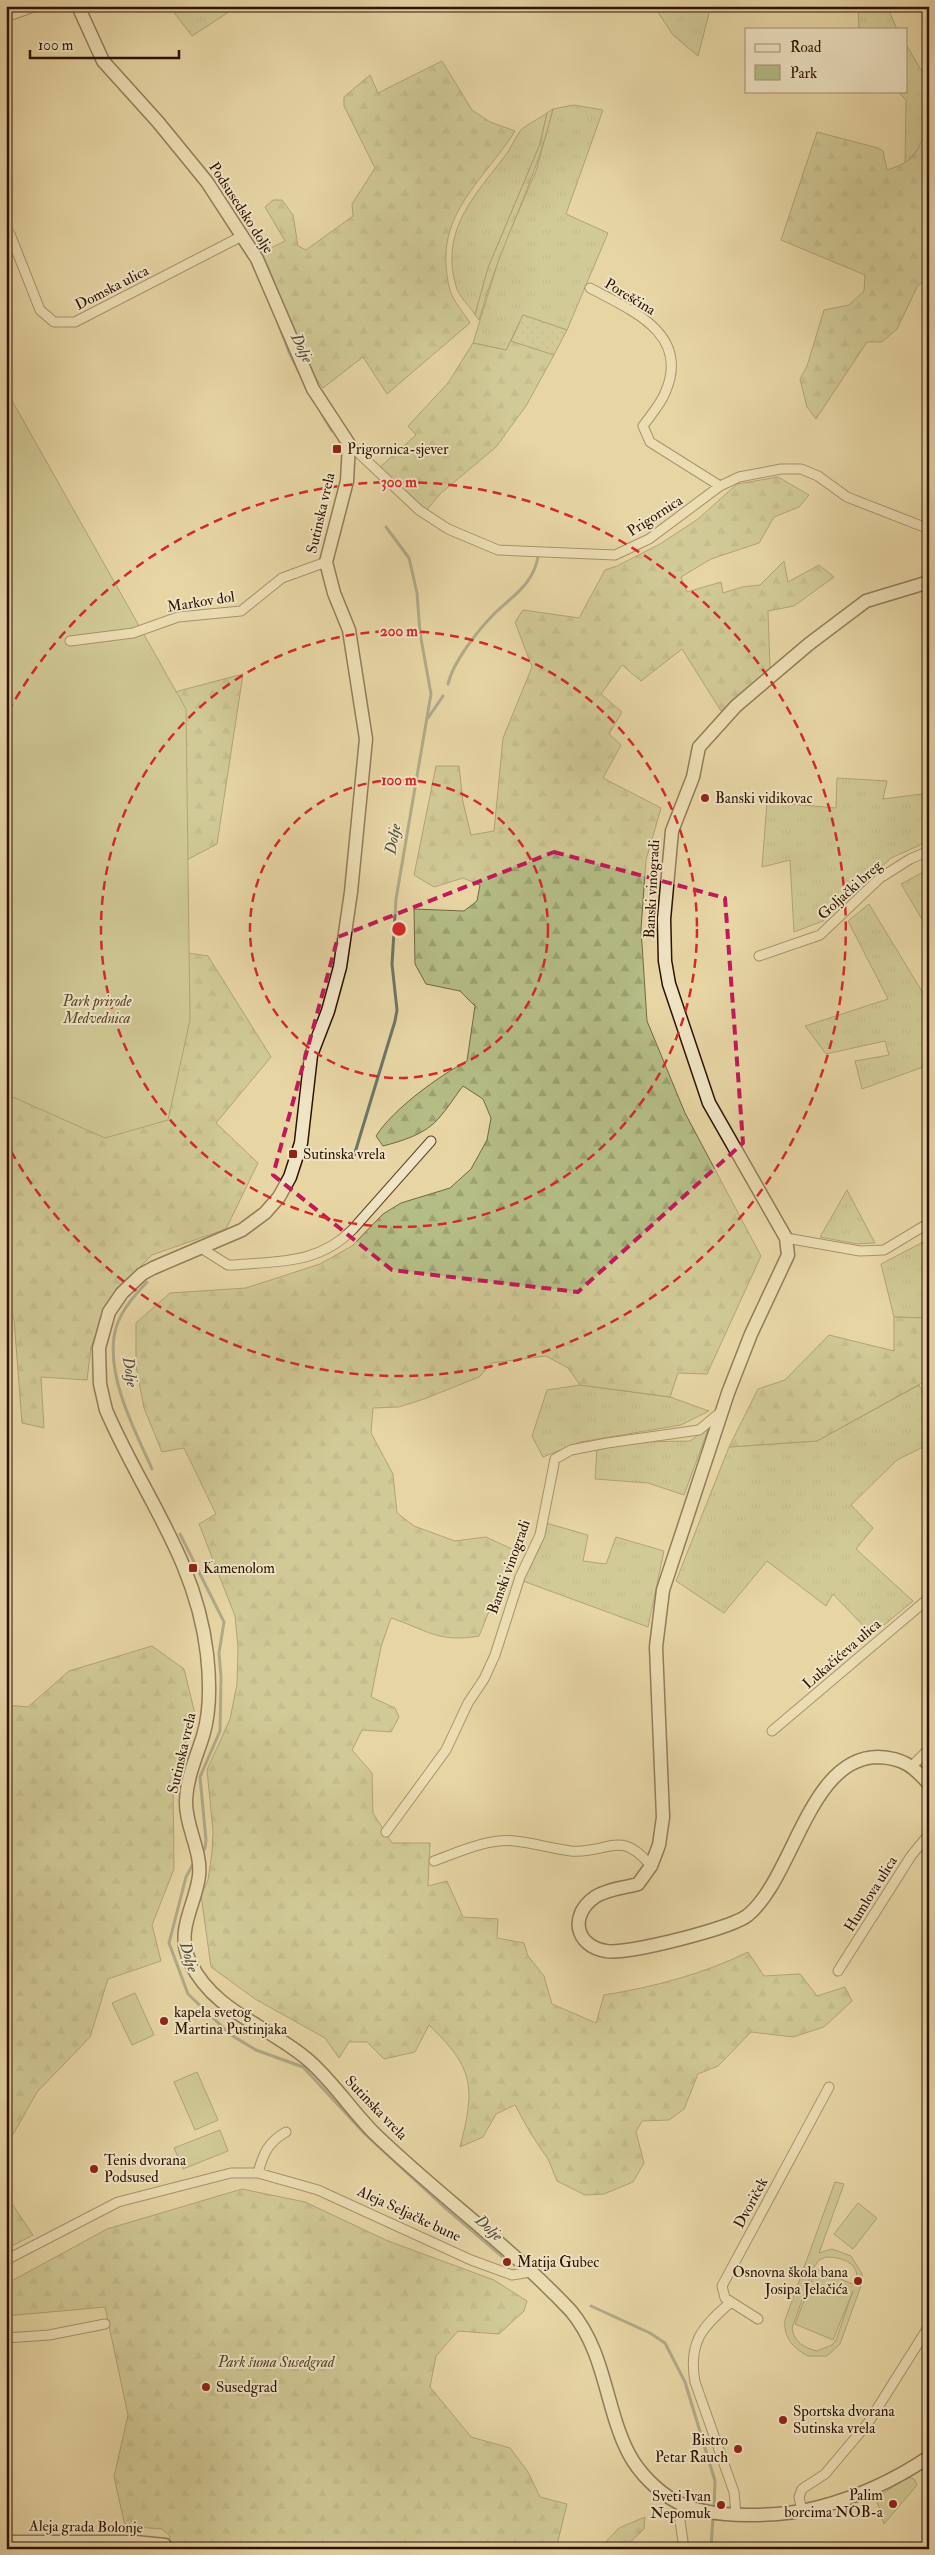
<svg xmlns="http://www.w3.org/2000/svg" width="935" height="2555" viewBox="0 0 935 2555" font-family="'IM FELL Double Pica',serif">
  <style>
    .grass { fill: url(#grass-tufts); stroke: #716743 }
    .forest { fill: url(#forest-firs); stroke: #716743 }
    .park { fill: #b5bd86; stroke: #716743; fill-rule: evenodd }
    .garden { fill: url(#garden-dots); stroke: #716743 }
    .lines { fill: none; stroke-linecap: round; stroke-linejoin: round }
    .stream { stroke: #6d7568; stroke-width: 3 }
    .secondary-tunnel { stroke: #c2ae83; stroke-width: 12; stroke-dasharray: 12 6; stroke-linecap: butt }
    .street-casing { stroke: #5c4229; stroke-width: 11 }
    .secondary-casing { stroke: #2d1100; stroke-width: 15 }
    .street { stroke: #efe4c4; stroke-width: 9 }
    .secondary { stroke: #efe4c4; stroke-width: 12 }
    .marked { fill: none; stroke: #c2185b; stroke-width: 4; stroke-dasharray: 10 6; stroke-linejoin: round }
    .ring { fill: none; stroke: #d62828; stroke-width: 2.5; stroke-dasharray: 9 6 }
    .poi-dot { fill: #8f2418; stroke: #efe4c4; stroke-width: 2 }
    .labels { text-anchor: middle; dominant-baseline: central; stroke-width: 4; stroke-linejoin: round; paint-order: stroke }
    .street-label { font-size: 15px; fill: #2d1100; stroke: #efe4c4 }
    .poi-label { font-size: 15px; fill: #2d1100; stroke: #efe4c4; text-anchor: start }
    .park-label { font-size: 15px; font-style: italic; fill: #564528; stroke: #efe4c4 }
    .water-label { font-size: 16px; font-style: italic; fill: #524b3d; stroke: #efe4c4 }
    .centre { fill: #d62828; stroke: #efe4c4; stroke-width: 2.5 }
    .ring-label { font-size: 15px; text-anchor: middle; font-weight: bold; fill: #d62828; stroke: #efe4c4; stroke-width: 4; stroke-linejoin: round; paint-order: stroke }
  </style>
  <defs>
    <pattern id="grass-tufts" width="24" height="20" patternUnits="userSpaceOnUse" patternTransform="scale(1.25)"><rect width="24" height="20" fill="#b5bd86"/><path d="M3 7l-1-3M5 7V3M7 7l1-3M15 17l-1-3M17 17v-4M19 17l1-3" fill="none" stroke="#9ca172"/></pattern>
    <pattern id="forest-firs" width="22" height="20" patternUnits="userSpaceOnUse" patternTransform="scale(1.25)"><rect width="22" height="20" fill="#b5bd86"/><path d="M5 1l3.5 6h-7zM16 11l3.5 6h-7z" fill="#9ca172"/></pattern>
    <pattern id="garden-dots" width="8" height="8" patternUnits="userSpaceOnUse" patternTransform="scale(1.25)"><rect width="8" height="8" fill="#b5bd86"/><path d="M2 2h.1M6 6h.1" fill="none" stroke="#9ca172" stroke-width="1.8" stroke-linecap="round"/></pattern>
  </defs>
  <rect width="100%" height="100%" fill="#e7d5a4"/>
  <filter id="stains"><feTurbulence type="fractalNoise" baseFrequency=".004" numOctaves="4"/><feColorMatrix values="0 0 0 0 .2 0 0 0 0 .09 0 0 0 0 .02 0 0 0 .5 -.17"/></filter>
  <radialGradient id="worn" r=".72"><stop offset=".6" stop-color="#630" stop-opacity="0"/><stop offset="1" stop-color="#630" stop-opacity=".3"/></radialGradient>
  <path class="grass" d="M169 6H238L192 36Z
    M654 6H711L698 56 673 35Z
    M858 6H887L897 29H859Z
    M906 44 921 70 929 71V121L921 146 905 164 906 100 897 91H906Z
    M574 105 603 110 566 214 608 233 567 330 523 315 506 350 473 343 501 252 536 171 553 109Z
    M547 113 540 144 488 268 475 315C470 306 458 296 456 286 440 231 474 196 505 156 511 149 515 137 521 130 527 124 539 119 547 113Z
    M837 778 887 781 883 799 929 793V841L891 858 823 921 794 932 790 860 762 867 767 802 836 808Z
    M929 869V931L901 884Z
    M869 904 929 1003V1065L862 1089 855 1061 889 1055 885 1041 826 1054 805 1026 888 999 848 921Z
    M847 1190 875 1243 857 1244 820 1237Z
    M929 1239V1318L894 1317 881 1264Z
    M580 1385 670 1397 709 1411 681 1425 580 1442 543 1457 532 1436 547 1390Z
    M919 1385 929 1405V1444L897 1460 851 1505 873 1528 856 1549 913 1601 872 1635 833 1594 826 1606 767 1561 724 1613 676 1581 729 1447 817 1441Z
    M709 1427 684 1495 648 1483 595 1479 597 1448 639 1442 690 1441Z
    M546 1523 588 1535 583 1561 606 1564 616 1537 664 1551 648 1627 523 1581 540 1547Z"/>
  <path class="forest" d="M442 61 472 110 490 122 515 131C481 185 431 216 450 290 453 301 464 313 470 323L387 394 363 357 323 388C293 348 282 298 259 254L285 241 265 207 273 200H282L293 215 298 246 306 250 353 216 352 204 375 168 344 106V97L370 75 378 93Z
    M553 109C536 182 498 248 479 320L475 315 488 268 540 144 547 113Z
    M929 121V279L918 285 897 329 882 342H867L816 419 807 407 800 379 807 366 824 310 849 305 864 291 865 275 781 240 817 132 878 148 883 151 887 170C919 160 918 149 929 121Z
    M511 341 554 355 526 406 496 447 440 494 426 511 379 468 416 435 408 426 448 383 473 343 506 350Z
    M778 477 809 495 799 507 774 517 759 543 711 559 681 577 687 592 721 582 723 593 742 587 760 585 784 561 788 582 819 565 834 577 794 606 768 611 770 668 721 711 682 649 641 681 622 665 601 694 622 712 609 734 621 745 603 778 661 808 646 860 641 929 647 1021 685 1113 761 1256 707 1374 678 1373 670 1397 580 1385 568 1368 546 1356 492 1363 479 1377 424 1399 399 1407 373 1408 371 1433 393 1474 397 1513 414 1526 455 1541 486 1537 514 1550 479 1636C438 1643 427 1630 391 1618L381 1647 371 1697 395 1708 399 1717 391 1732 362 1730 352 1750 372 1773 373 1813 392 1843H430L428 1886 447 1881 463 1917 498 1919 497 1938 524 1943 528 1956 544 1976 552 2004 596 2023 604 1995C654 1987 703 1974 748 1952L764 1976 800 1974 817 1996 845 1987 852 2001 824 2027 793 2037 751 2032 718 2066 698 2074 684 2109 669 2120 642 2121 636 2132 644 2163 633 2182 604 2194 585 2195 557 2181 548 2159 531 2134 515 2105 496 2114 483 2137 460 2147C475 2088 475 2069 429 2025L415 2052 384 2059 367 2042H349L339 2058 325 2038 255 1999 211 1967 201 1895 208 1880 212 1852 213 1831 207 1770 230 1719 237 1684 238 1647 235 1616 199 1524 216 1514 184 1448 162 1452 144 1408 136 1366V1323L170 1293 246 1288 320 1264 352 1246 383 1214 401 1203 450 1188 471 1169 487 1140 491 1118 483 1099 463 1086C455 1096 448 1108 439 1118 426 1134 402 1141 383 1146L376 1136C393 1109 439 1076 467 1061L475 1006 460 991 426 984 415 964 414 909 464 911 477 901 480 885 463 878 434 887 414 875 436 766H459L463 802 471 835 494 831 503 738 532 667 515 622 523 610 579 618 605 570 617 566 660 544 698 519 737 484Z
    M6 666 19 733 243 674 217 844 166 871 72 936 208 956 271 1057 216 1123 258 1163 226 1229 152 1255 115 1292 91 1347 87 1380 41 1377 44 1428 22 1423 14 1319 6 1299Z
    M894 1317 929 1318V1379L817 1441 729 1447 758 1389 785 1380 829 1335 894 1351Z
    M152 1646 184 1669 195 1714 173 1783 174 1869 152 1925 161 1961 108 1979 90 2037 37 2092 6 2147V1705L28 1707 69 1671Z
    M242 2189 305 2202 388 2241 494 2280 527 2301 524 2311 499 2334 458 2331 436 2356 430 2387 471 2437 510 2448 528 2472 540 2497 567 2504 556 2549H167L170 2536 162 2529 125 2526 114 2477 128 2415 105 2307 6 2316V2284L107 2229Z
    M6 2195 33 2235 6 2249Z
    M645 2517 644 2529 623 2549H599L619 2528Z"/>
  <path class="park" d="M6 390 186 709 190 1020 168 1120 105 1138 6 1094Z
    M135 1993 154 2035 132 2045 112 2003Z
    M197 2072 218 2120 195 2130 174 2082Z
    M220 2130 228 2151 183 2169 174 2148Z
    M835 2182 844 2184 819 2253 832 2249 851 2256 862 2274V2283L840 2344 827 2356H808C793 2348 783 2337 785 2320ZM826 2257C843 2257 863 2264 855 2285L816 2269 795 2324 833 2340 853 2291 836 2340 832 2345 817 2351C804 2348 794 2342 792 2328L814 2267 819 2260Z
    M858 2203 877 2218 853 2249 834 2234Z
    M908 2477 914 2479 917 2485 884 2524 876 2498Z"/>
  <path class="garden" d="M523 315 567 330 554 355 511 341Z"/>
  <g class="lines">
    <path class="stream" d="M279 325 289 352 299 372
      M322 414 332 431
      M448 684C453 662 478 630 495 613 514 595 533 584 538 557
      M428 718 443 696
      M353 1159 395 1021 397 1010 392 964 396 899 431 694 420 633 417 593 409 558 386 527
      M147 1282C132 1298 117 1315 114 1337 108 1380 135 1431 152 1469
      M180 1534 224 1622 219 1653 221 1677 220 1731 200 1777 206 1840 205 1848 201 1853
      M194 1862 186 1877 169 1943 188 1994 231 2035 256 2050 303 2067 365 2134 443 2206 504 2258
      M591 2306 650 2333 665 2343 685 2382 715 2481 714 2509
      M711 2549 713 2516"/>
    <path class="secondary-tunnel" d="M165 2545 190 2549"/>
    <defs>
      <path id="street" d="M6 17 36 6
        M10 234 40 310 54 322H75L242 236
        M590 288C633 311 691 334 665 393 660 405 650 416 643 426L650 442 720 486
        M349 444 419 510 448 529 498 550 615 555 649 539 720 486 739 477 781 469H801L818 476 847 497 929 529
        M70 641 133 633 178 617 241 611 282 578 326 562
        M759 956 820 935 880 878 910 859 929 851
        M786 1238 860 1251 884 1250 929 1223
        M201 1248 228 1265H234C280 1261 319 1264 353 1229L431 1141
        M772 1731 929 1598
        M913 1765 929 1749
        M386 1832 446 1750 468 1703 484 1679 495 1655 520 1577 540 1535 555 1459 571 1450 607 1443 699 1430 722 1411
        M434 1861C459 1852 488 1838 515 1841 534 1843 553 1849 571 1851 609 1854 620 1828 651 1866
        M838 1971 911 1856 929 1834
        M258 2173C263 2154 268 2142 286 2132
        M6 2260 118 2202 231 2173H258L318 2190 471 2260 512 2275 530 2272
        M731 2302C702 2327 688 2342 695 2382L734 2492 736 2514
        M758 2319 725 2298 722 2286 829 2087
        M6 2338 49 2335 105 2324
        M682 2504 680 2520 684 2549
        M802 2511 799 2497 802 2489 825 2474 868 2423 929 2326"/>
      <path id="secondary" d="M78 6 103 61 158 122 207 182 257 259 313 389 349 444 347 481 326 562 334 593 349 630 366 739 351 892 340 967 328 1011 311 1055 301 1143 290 1177 279 1197 265 1213 242 1230 153 1268 142 1274 122 1293 109 1312 99 1348 100 1384 106 1410C142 1494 196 1559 207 1654 210 1681 211 1710 203 1736 196 1758 187 1777 186 1800 185 1826 202 1851 199 1876 195 1907 175 1930 190 1962 214 2012 267 2025 307 2059 332 2080 351 2110 374 2133 438 2195 511 2247 571 2311 606 2353 605 2408 629 2454 639 2473 658 2492 677 2502 712 2520 782 2517 819 2507 858 2497 896 2479 929 2457
        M929 582 866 601 809 644 736 706 699 747 693 777 672 831 664 919 665 961 669 984 709 1103 786 1238 788 1255 751 1334 728 1393 663 1590 656 1647 663 1817 659 1845 651 1866 638 1884C624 1888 607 1889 595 1897 569 1915 575 1946 606 1951 626 1955 733 1928 748 1915 794 1877 809 1757 878 1757 903 1758 913 1766 929 1784
        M6 2542H135L165 2545
        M925 2549 929 2547"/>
    </defs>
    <use href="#street" class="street-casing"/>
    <use href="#secondary" class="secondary-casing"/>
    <use href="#street" class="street"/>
    <use href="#secondary" class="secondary"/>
  </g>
  <path d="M0 0H935V2555H0ZM554 852 725 898 743 1143 578 1292 392 1270 273 1175 338 937Z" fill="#e7d5a4" fill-opacity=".55" fill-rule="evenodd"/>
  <path class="marked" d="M554 852 725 898 743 1143 578 1292 392 1270 273 1175 338 937Z"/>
  <g class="ring">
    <circle cx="399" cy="929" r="149"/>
    <circle cx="399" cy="929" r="298"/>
    <path d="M8 712A447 447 0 1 1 8 1146"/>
  </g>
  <g class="poi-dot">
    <rect x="332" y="444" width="10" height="10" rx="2.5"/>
    <circle cx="705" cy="798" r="5"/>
    <rect x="288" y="1149" width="10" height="10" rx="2.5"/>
    <rect x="188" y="1563" width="10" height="10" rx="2.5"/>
    <circle cx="164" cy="2021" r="5"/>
    <circle cx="94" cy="2169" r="5"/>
    <circle cx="507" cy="2262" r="5"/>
    <circle cx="858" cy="2281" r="5"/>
    <circle cx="206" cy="2387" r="5"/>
    <circle cx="783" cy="2420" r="5"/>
    <circle cx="738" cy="2449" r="5"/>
    <circle cx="893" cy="2504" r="5"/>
    <circle cx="721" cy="2505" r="5"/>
  </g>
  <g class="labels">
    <g class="street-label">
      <text transform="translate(241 208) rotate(57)">Podsusedsko dolje</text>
      <text transform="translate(112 288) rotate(-27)">Domska ulica</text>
      <text transform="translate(630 297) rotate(31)">Poreščina</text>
      <text transform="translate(321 513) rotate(-77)">Sutinska vrela</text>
      <text transform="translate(655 516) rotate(-33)">Prigornica</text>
      <text transform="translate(201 602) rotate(-9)">Markov dol</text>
      <text transform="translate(652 889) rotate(-87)">Banski vinogradi</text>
      <text transform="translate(850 890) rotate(-42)">Goljački breg</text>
      <text transform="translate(509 1567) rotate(-70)">Banski vinogradi</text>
      <text transform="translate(842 1654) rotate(-41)">Lukačićeva ulica</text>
      <text transform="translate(182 1753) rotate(-77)">Sutinska vrela</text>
      <text transform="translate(871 1894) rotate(-58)">Humlova ulica</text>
      <text transform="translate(376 2108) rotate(46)">Sutinska vrela</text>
      <text transform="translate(751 2203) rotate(-62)">Dvoriček</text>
      <text transform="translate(409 2214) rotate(25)">Aleja Seljačke bune</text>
      <text transform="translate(86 2527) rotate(1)">Aleja grada Bolonje</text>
    </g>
    <g class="poi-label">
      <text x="347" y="449">Prigornica-sjever</text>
      <text x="715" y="798">Banski vidikovac</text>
      <text x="303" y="1154">Sutinska vrela</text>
      <text x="203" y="1568">Kamenolom</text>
      <text x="174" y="2012">kapela svetog<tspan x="174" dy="17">Martina Pustinjaka</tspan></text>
      <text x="104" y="2160">Tenis dvorana<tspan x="104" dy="17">Podsused</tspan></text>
      <text x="517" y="2262">Matija Gubec</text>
      <text x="848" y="2272" text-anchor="end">Osnovna škola bana<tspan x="848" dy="17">Josipa Jelačića</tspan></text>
      <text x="216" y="2387">Susedgrad</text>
      <text x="793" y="2411">Sportska dvorana<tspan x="793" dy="17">Sutinska vrela</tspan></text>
      <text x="728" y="2440" text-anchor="end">Bistro<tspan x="728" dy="17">Petar Rauch</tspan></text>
      <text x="883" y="2495" text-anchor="end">Palim<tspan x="883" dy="17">borcima NOB-a</tspan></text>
      <text x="711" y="2496" text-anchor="end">Sveti Ivan<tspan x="711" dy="17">Nepomuk</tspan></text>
    </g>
    <g class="park-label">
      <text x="97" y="1001">Park prirode<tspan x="97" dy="17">Medvednica</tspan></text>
      <text x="276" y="2362">Park šuma Susedgrad</text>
    </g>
    <g class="water-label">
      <text transform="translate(302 348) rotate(64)">Dolje</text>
      <text transform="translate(393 839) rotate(-80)">Dolje</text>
      <text transform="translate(130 1372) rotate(81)">Dolje</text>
      <text transform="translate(189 1957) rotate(73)">Dolje</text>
      <text transform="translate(489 2228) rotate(42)">Dolje</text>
    </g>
  </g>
  <circle cx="399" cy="929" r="8" class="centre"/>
  <g class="ring-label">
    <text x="399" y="487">300 m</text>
    <text x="399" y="636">200 m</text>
    <text x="399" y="785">100 m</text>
  </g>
  <rect width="935" height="2555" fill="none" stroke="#e7d5a4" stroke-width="25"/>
  <rect x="8" y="8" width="920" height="2540" fill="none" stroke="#2d1100" stroke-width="2.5"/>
  <rect x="12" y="12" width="910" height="2530" fill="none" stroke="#2d1100"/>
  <rect x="745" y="28" width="162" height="65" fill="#efe4c4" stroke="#a19076"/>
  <rect x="755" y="44" width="25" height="8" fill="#efe4c4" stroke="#a19076"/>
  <text x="790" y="52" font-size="15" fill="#2d1100">Road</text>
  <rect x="755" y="65" width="25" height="15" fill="#b5bd86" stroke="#a19076"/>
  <text x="790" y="78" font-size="15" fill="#2d1100">Park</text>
  <path d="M30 50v8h149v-8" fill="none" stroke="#2d1100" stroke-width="2.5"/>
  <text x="38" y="50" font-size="15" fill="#2d1100" stroke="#efe4c4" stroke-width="4" paint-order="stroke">100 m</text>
  <rect width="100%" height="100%" filter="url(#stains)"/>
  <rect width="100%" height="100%" fill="url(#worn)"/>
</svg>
